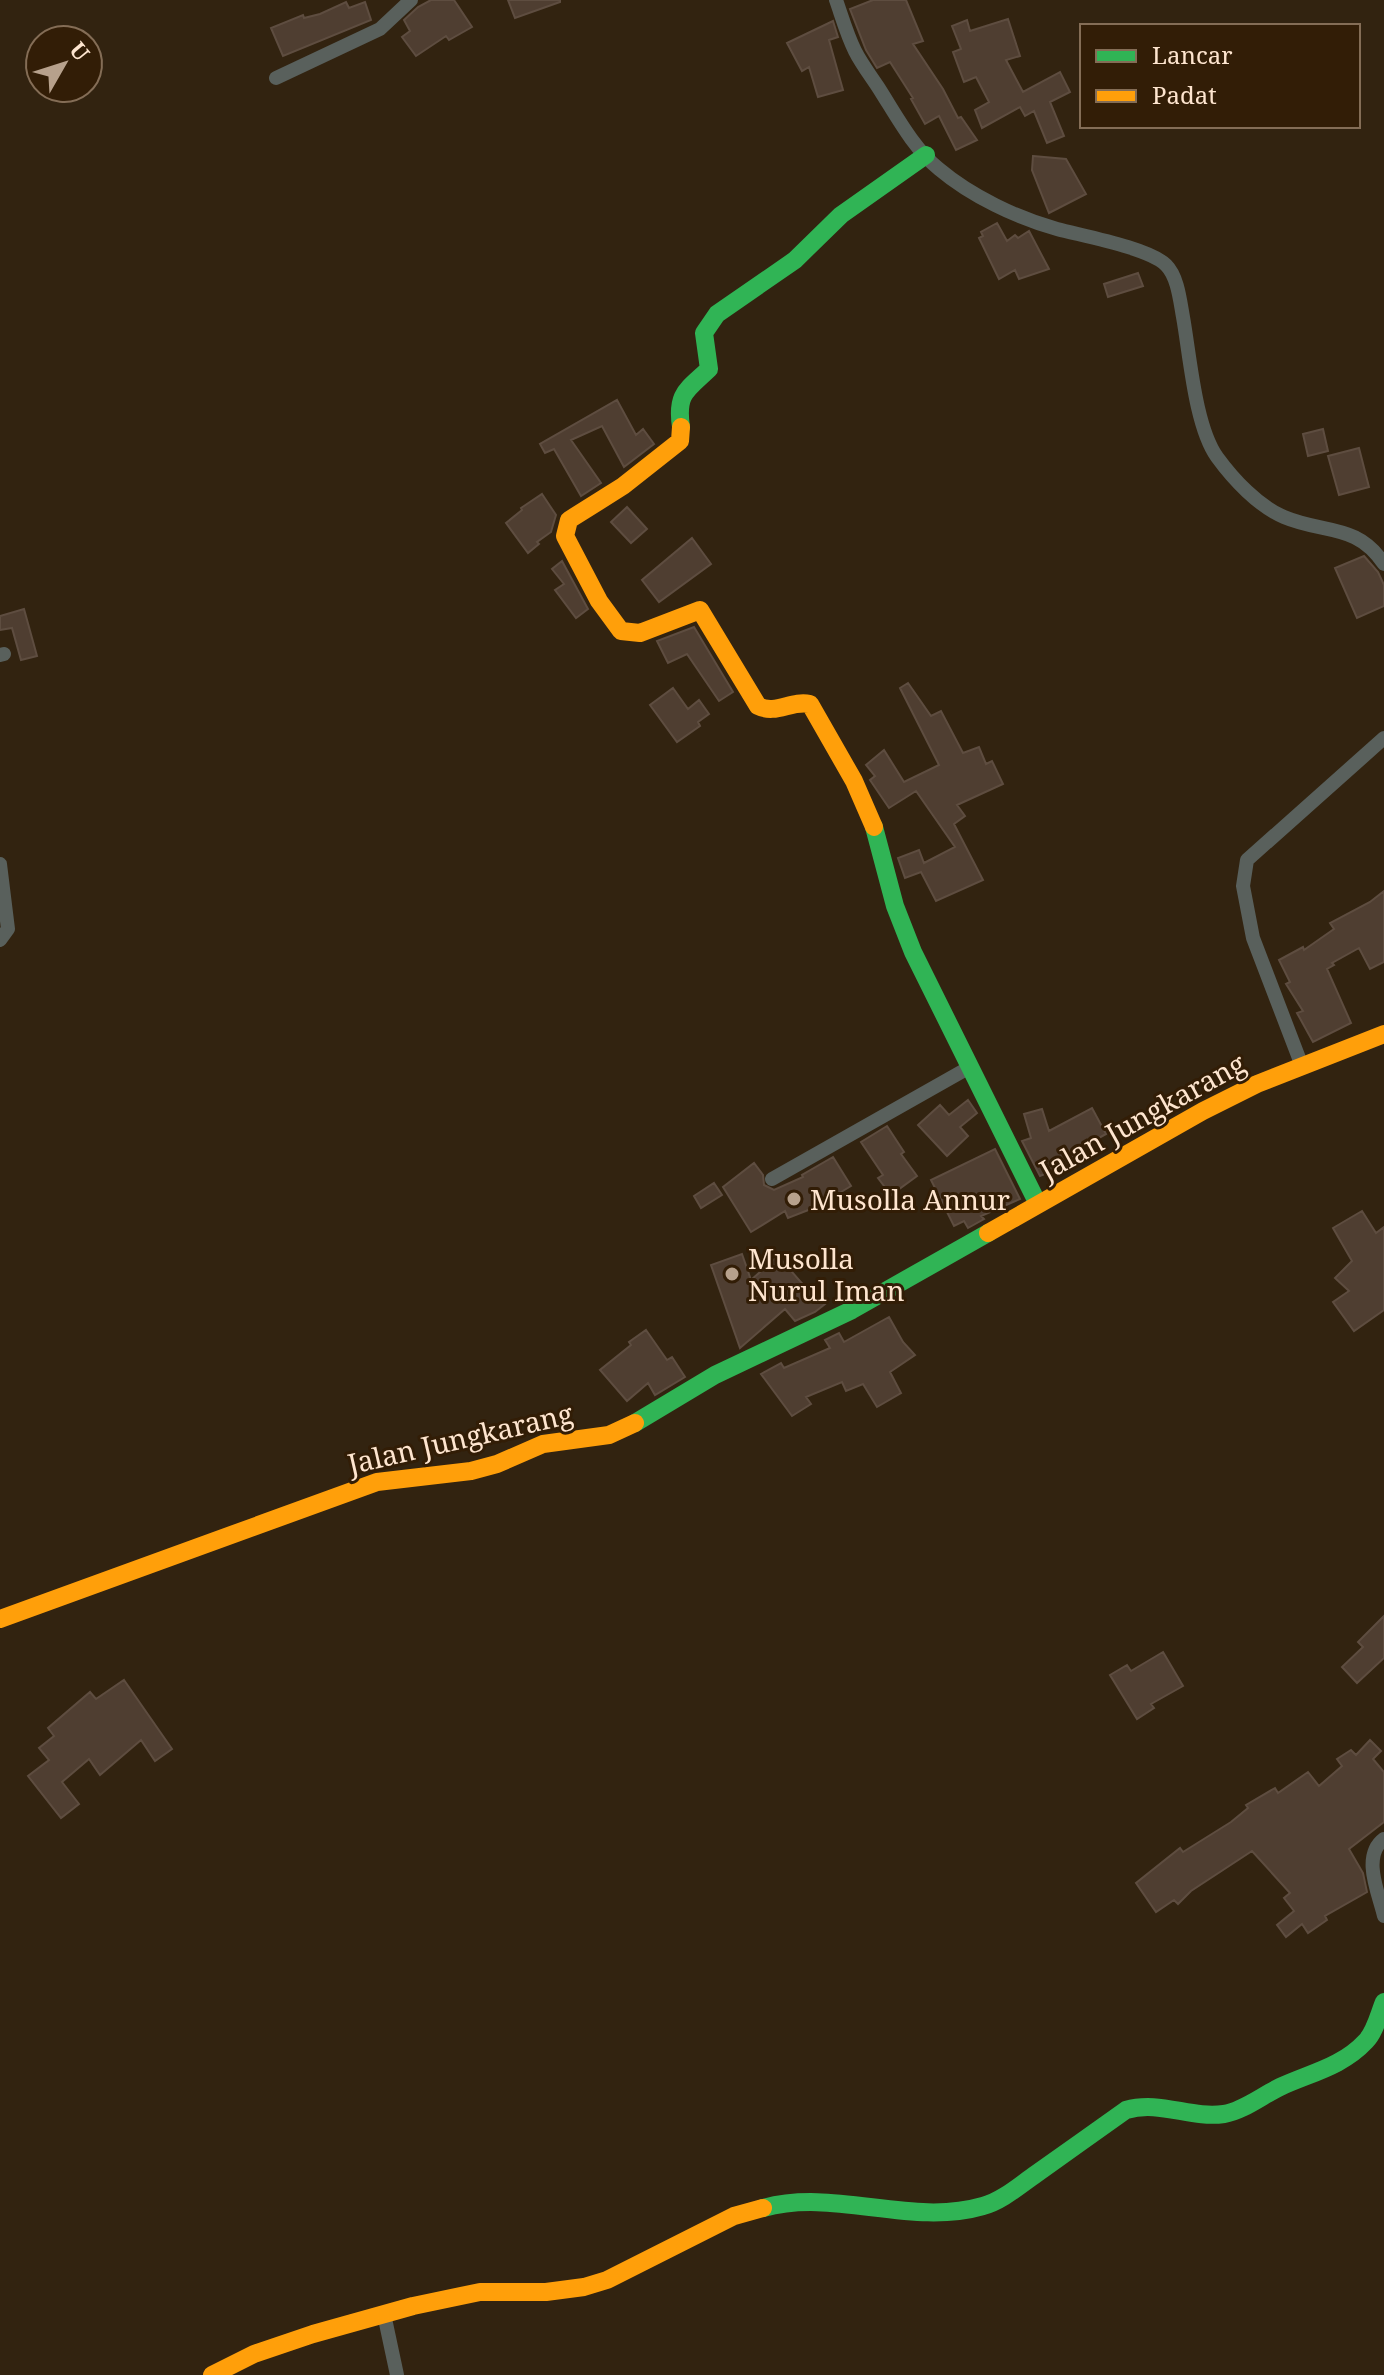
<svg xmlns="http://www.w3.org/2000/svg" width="1384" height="2375" viewBox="0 0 1384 2375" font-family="'Noto Serif',serif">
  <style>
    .building { fill: #4f3e31; stroke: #5e4d40; stroke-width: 2 }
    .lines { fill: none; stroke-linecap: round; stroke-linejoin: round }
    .street { stroke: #59605c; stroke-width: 14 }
    .fast { stroke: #30b455; stroke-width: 18 }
    .slow { stroke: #ff9f0a; stroke-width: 18 }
    .poi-dot { fill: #b7a18c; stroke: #321d06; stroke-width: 3 }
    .labels { text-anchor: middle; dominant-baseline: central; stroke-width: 6; stroke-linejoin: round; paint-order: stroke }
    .street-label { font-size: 28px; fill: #fee5cf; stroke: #321d06 }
    .poi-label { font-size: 28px; fill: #fee5cf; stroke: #321d06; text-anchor: start }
  </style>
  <rect width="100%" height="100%" fill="#322310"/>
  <path class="building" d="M431 0H454L472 27 449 40 446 36 416 56 402 37 410 31 404 20 418 7Z
    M508 0H560V2L515 18Z
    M873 0H906L923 41 913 44 943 89 958 118 961 117 977 140 956 150 939 116 925 124 911 99 913 98 890 62 877 68 866 50 850 9Z
    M346 2 349 8 365 2 371 20 283 56 271 28 303 15 304 18 320 14Z
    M1008 19 1020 56 1006 60 1023 92 1060 72 1070 92 1050 102 1064 136 1047 143 1034 111 1025 116 1020 107 982 128 975 110 989 102 976 77 964 82 953 52 961 49 952 26 967 20 970 31Z
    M833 21 838 37 829 40 843 90 818 97 809 67 802 71 787 43Z
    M1033 156 1066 159 1086 194 1049 213 1032 170Z
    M997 223 1007 241 1015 235 1018 238 1029 231 1049 269 1019 279 1015 270 999 279 979 238 983 236 981 232Z
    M1138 273 1143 286 1108 297 1104 284Z
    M617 400 636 435 643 429 654 444 624 467 602 426 571 440 601 483 581 496 554 449 545 453 540 444Z
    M1323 429 1328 451 1308 456 1303 434Z
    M1359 448 1369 487 1339 495 1328 456Z
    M542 494 556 515 551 532 537 542 539 544 528 553 506 523 522 510 521 508Z
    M627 507 647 529 631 543 611 522Z
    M692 538 711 564 659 602 642 580Z
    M1364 556 1378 572 1384 585V606L1357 618 1335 568Z
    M562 561 588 609 576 618 555 590 564 584 552 569Z
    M24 609 37 656 21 660 12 628 0 630V616Z
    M694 627 733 692 719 701 687 654 668 663 657 641Z
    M908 683 931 716 941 711 963 753 979 747 986 764 992 761 1003 784 957 805 965 816 954 824 983 880 936 901 921 872 905 878 898 858 919 850 924 863 955 847 916 791 889 808 870 780 875 776 866 765 884 750 904 782 939 765 900 688Z
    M673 688 688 709 699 700 709 714 698 722 700 726 677 742 650 705Z
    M1384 891V962L1370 969 1359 948 1332 963 1334 965 1327 969 1351 1023 1313 1042 1297 1013 1303 1011 1286 984 1290 982 1279 960 1303 947 1304 950 1334 929 1330 923 1370 902Z
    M968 1100 977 1113 960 1127 968 1136 947 1156 918 1125 940 1105 949 1115Z
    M1092 1108 1106 1134 1077 1150 1081 1164 1062 1174 1060 1168 1040 1176 1022 1141 1031 1138 1024 1114 1042 1109 1049 1131Z
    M887 1126 904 1152 901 1154 917 1176 891 1195 878 1178 883 1175 861 1142Z
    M995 1149 1020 1199 981 1216 984 1219 968 1228 964 1221 954 1226 931 1180Z
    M833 1157 851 1186 816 1207 788 1218 785 1211 751 1232 723 1187 754 1163 763 1175 764 1185 774 1190 803 1177 802 1175Z
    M714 1183 722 1195 701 1208 694 1196Z
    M1362 1211 1376 1233 1384 1227V1310L1354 1331 1333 1302 1349 1291 1335 1278 1352 1261 1333 1228Z
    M742 1254 751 1280 778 1256 806 1288 809 1285 825 1304 815 1312 795 1321 785 1309 740 1348 711 1265Z
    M889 1317 903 1342 915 1355 890 1372 901 1393 877 1407 863 1384 846 1391 842 1382 806 1397 811 1404 792 1416 761 1374 781 1363 784 1368 830 1348 825 1340 839 1333 844 1342Z
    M646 1330 667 1360 672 1357 685 1377 655 1395 648 1383 627 1401 600 1370 631 1345 629 1342Z
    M1384 1616V1658L1357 1683 1342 1667 1363 1647 1358 1642Z
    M1163 1652 1183 1686 1151 1704 1154 1708 1137 1719 1110 1675 1127 1665 1131 1671Z
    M124 1680 172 1749 155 1761 141 1740 100 1775 89 1759 62 1782 79 1804 61 1818 28 1776 49 1760 39 1748 54 1736 48 1728 90 1692 96 1699Z
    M1370 1740 1381 1751 1373 1759 1384 1772V1822L1349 1849 1363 1873 1367 1892 1325 1916 1327 1920 1308 1933 1302 1924 1286 1937 1277 1925 1294 1911 1284 1898 1290 1893 1252 1851 1191 1891 1178 1904 1174 1900 1156 1912 1136 1883 1180 1848 1183 1852 1231 1822 1248 1808 1246 1805 1275 1788 1278 1793 1308 1772 1319 1786 1342 1766 1337 1759 1351 1750 1356 1755Z"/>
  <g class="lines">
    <path class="street" d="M836 0C842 17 847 35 855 51 861 63 870 75 878 87 896 115 913 148 939 169 971 196 1017 218 1057 229 1083 236 1149 248 1166 265 1178 277 1180 301 1183 317 1190 356 1195 426 1217 457 1233 479 1258 506 1284 517 1324 534 1357 523 1384 564
      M276 78 380 29 411 0
      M0 655 4 654
      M0 864 8 929 0 940
      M1302 1066 1253 938 1243 886 1247 860 1384 738
      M772 1179 970 1067
      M1384 1839C1361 1856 1379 1894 1384 1916
      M384 2314 397 2375"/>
    <path class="fast" d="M681 427C676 393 687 390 709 369L704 333 717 314 795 260 841 215 926 155
      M874 827 895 906 913 952 1038 1204
      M635 1423 715 1375 852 1310 988 1233
      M763 2208C835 2188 911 2227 983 2206 1002 2201 1020 2185 1036 2174 1066 2153 1096 2131 1126 2110 1160 2100 1191 2119 1224 2114 1243 2111 1263 2095 1280 2087 1310 2073 1342 2067 1366 2041 1375 2032 1379 2014 1384 2002"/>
    <path class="slow" d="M681 427 680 441 623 486 569 520 565 536 599 601 621 631 640 633 700 610 758 706C776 715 791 700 810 704L854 781 874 827
      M988 1233 1203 1111 1257 1084 1384 1034
      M0 1619 377 1482 471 1471 497 1464 543 1444 609 1435 635 1423
      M212 2375 254 2354 313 2334 413 2306 480 2292H546L584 2287 607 2280 734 2216 763 2208"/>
  </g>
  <g class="poi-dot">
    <circle cx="794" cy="1199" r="8"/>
    <circle cx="732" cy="1274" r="8"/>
  </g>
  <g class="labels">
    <g class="street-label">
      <text transform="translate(1142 1116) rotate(-29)">Jalan Jungkarang</text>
      <text transform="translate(460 1438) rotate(-13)">Jalan Jungkarang</text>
    </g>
    <g class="poi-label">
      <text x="810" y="1199">Musolla Annur</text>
      <text x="748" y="1258">Musolla<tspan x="748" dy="32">Nurul Iman</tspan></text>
    </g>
  </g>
  <rect x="1080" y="24" width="280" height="104" fill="#321d06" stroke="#846d56" stroke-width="2"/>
  <rect x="1096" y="50" width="40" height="12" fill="#30b455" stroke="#846d56" stroke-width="2"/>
  <text x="1152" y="64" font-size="24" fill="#fee5cf">Lancar</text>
  <rect x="1096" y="90" width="40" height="12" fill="#ff9f0a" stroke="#846d56" stroke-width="2"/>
  <text x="1152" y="104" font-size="24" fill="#fee5cf">Padat</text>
  <g transform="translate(64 64) rotate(51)"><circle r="38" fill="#321d06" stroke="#846d56" stroke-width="2"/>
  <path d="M0-6L14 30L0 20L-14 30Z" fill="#b7a18c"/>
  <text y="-12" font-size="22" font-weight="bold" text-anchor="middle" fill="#fee5cf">U</text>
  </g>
</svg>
